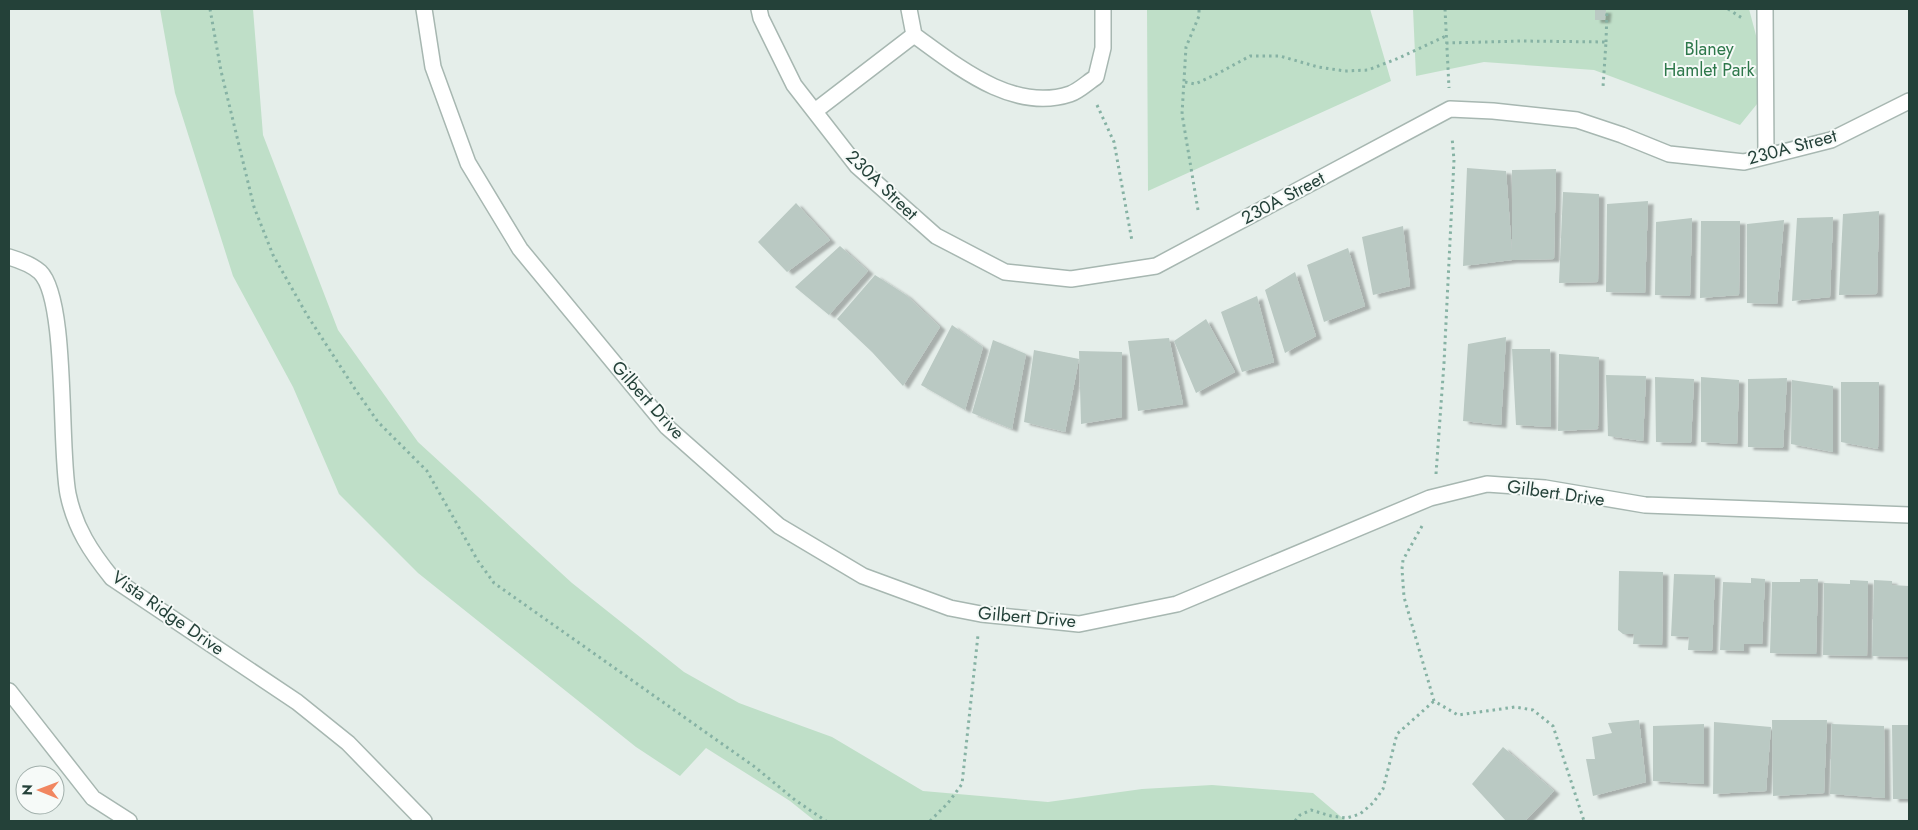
<svg xmlns="http://www.w3.org/2000/svg" width="1918" height="830" viewBox="0 0 1918 830" font-family="Jost,sans-serif">
  <style>
    .green { fill: #bfdfc8 }
    .building { fill: #bac9c3; filter: url(#shadow) }
    .lines { fill: none; stroke-linecap: round; stroke-linejoin: round }
    .minor-casing { stroke: #a7b7b1; stroke-width: 18 }
    .path { stroke: #86b2a4; stroke-width: 3; stroke-dasharray: 2.5 4; stroke-linecap: butt }
    .minor { stroke: #fff; stroke-width: 15 }
    .labels { text-anchor: middle; dominant-baseline: central; stroke-width: 4; stroke-linejoin: round; paint-order: stroke }
    .park-label { font-size: 18px; fill: #2e784b; stroke: #f6faf8 }
    .street-label { font-size: 18px; fill: #244139; stroke: #f6faf8 }
  </style>
  <defs>
    <filter id="shadow"><feDropShadow dx="5.5" dy="3" stdDeviation="1" flood-color="#0004"/></filter>
  </defs>
  <rect width="100%" height="100%" fill="#e5eeea"/>
  <path class="green" d="M160 9H253L263 135 338 330 418 442 572 583 684 672 739 703 832 737 923 791 1048 802 1142 789 1212 785 1313 793 1346 821H815L790 801 706 748 680 776 636 747 418 573 339 494 293 387 233 276 175 93Z
    M1147 9H1370L1391 81 1148 191Z
    M1413 9H1749L1770 88 1740 125 1594 70 1484 62 1416 76Z"/>
  <path class="building" d="M1595 10H1606L1605 20H1595Z
    M1467 168 1506 171 1512 252V170L1556 169 1554 259 1512 260 1463 266Z
    M1563 192 1599 194 1598 282 1559 283Z
    M1648 201 1645 293 1606 292 1607 204Z
    M796 203 830 240 787 272 758 242Z
    M1879 211 1877 294 1839 295 1843 214Z
    M1833 217 1830 297 1792 301 1797 218Z
    M1692 218 1690 296 1655 295 1656 222Z
    M1784 220 1777 304 1747 303V224Z
    M1701 221H1740L1739 295 1700 298Z
    M1403 226 1410 286 1373 295 1362 237Z
    M840 246 868 271 829 315 795 287Z
    M1348 248 1365 306 1324 322 1307 265Z
    M1295 272 1316 336 1285 353 1265 290Z
    M875 275 906 295 940 327 903 386 872 352 837 319Z
    M1257 296 1274 362 1242 372 1221 312Z
    M1206 319 1235 372 1196 393 1174 341Z
    M952 325 983 347 965 410 921 385Z
    M1506 337 1501 425 1463 421 1468 344Z
    M1169 338 1183 404 1138 411 1128 341Z
    M993 340 1026 354 1012 429 972 413Z
    M1512 349H1550L1551 427 1516 425Z
    M1034 350 1079 359 1065 432 1024 422Z
    M1079 351 1122 352V417L1081 424Z
    M1559 354 1599 357 1598 429 1558 431Z
    M1606 375 1646 376 1643 441 1608 436Z
    M1655 377 1694 379 1691 443 1656 442Z
    M1701 377 1739 380 1737 444 1701 442Z
    M1787 378 1783 448 1748 447V379Z
    M1792 380 1833 386V452L1791 444Z
    M1841 382H1879L1878 449 1841 442Z
    M1619 571 1663 572 1662 645 1633 644 1634 634H1623L1618 630Z
    M1674 574 1715 575 1712 651 1688 650 1689 637 1671 636Z
    M1751 578 1765 579 1762 644H1744V651L1720 650 1723 582 1751 583Z
    M1800 579H1818L1816 654 1770 653 1772 582H1800Z
    M1850 580 1868 581 1867 656 1823 655 1824 583 1850 584Z
    M1874 580 1892 581V585L1909 586V657L1872 656Z
    M1639 720 1646 782 1593 796 1586 759H1595L1592 737 1612 733 1608 723Z
    M1772 720H1827L1824 793 1773 796Z
    M1714 722 1771 727 1766 791 1713 794Z
    M1704 724V784L1653 781V726Z
    M1832 724 1884 726 1885 798 1830 794Z
    M1892 725H1909V799H1893Z
    M1503 747 1554 791 1525 821H1506L1472 784Z"/>
  <g class="lines">
    <defs>
      <path id="minor" d="M424 9 433 67 468 163 520 249 667 427 779 526 863 576 950 608 981 614 1079 624 1177 604 1430 498 1487 484 1545 488 1645 505 1909 515
        M759 9 761 18 794 85 857 166 936 236 1005 272 1071 279 1156 266 1450 109 1493 111 1577 120 1622 135 1669 154 1744 162 1831 140 1909 101
        M909 9 914 35
        M1765 9 1766 156
        M815 111 914 35C957 66 1013 113 1070 94 1079 91 1088 82 1096 77L1103 48V9
        M9 257C19 260 32 265 40 272 68 299 59 449 68 494 75 528 91 552 112 578L297 702 348 743 424 821
        M9 691 93 798 129 821"/>
    </defs>
    <use href="#minor" class="minor-casing"/>
    <path class="path" d="M210 9 221 71 254 207 273 255 307 315 355 389 378 422 427 471 478 561 494 583 755 767 795 800 826 821
      M1445 9 1449 88
      M1728 9 1742 18
      M1606 42 1607 9
      M1446 43 1522 41 1606 42 1603 87
      M1185 82 1195 84 1217 74 1250 56H1280L1318 67 1345 71 1368 70 1399 58 1446 36
      M1097 105 1114 142 1132 241
      M1198 210 1182 114 1186 47 1199 16V9
      M1436 474 1444 363 1454 160 1452 137
      M1422 526 1403 560 1402 569 1404 597 1434 701 1458 715 1515 707 1533 710 1553 726 1584 821
      M930 821 948 803 962 784 978 635
      M1295 821 1300 815 1311 810 1331 816 1347 818 1360 814 1373 803 1383 789 1397 734 1434 701"/>
    <use href="#minor" class="minor"/>
  </g>
  <g class="labels">
    <g class="park-label">
      <text x="1709" y="49">Blaney<tspan x="1709" dy="21">Hamlet Park</tspan></text>
    </g>
    <g class="street-label">
      <text transform="translate(1792 147) rotate(-15)">230A Street</text>
      <text transform="translate(882 185) rotate(44)">230A Street</text>
      <text transform="translate(1283 198) rotate(-28)">230A Street</text>
      <text transform="translate(648 400) rotate(48)">Gilbert Drive</text>
      <text transform="translate(1556 493) rotate(8)">Gilbert Drive</text>
      <text transform="translate(168 613) rotate(35)">Vista Ridge Drive</text>
      <text transform="translate(1027 617) rotate(5)">Gilbert Drive</text>
    </g>
  </g>
  <rect width="1918" height="830" fill="none" stroke="#244139" stroke-width="20"/>
  <g transform="translate(40 790) rotate(271)"><circle r="24" fill="#f6faf8" stroke="#a2b0ac"/>
  <path d="M0-4L9 19L0 12L-9 19Z" fill="#f18660"/>
  <text y="-8" font-size="14" font-weight="bold" text-anchor="middle" fill="#244139">N</text>
  </g>
</svg>
